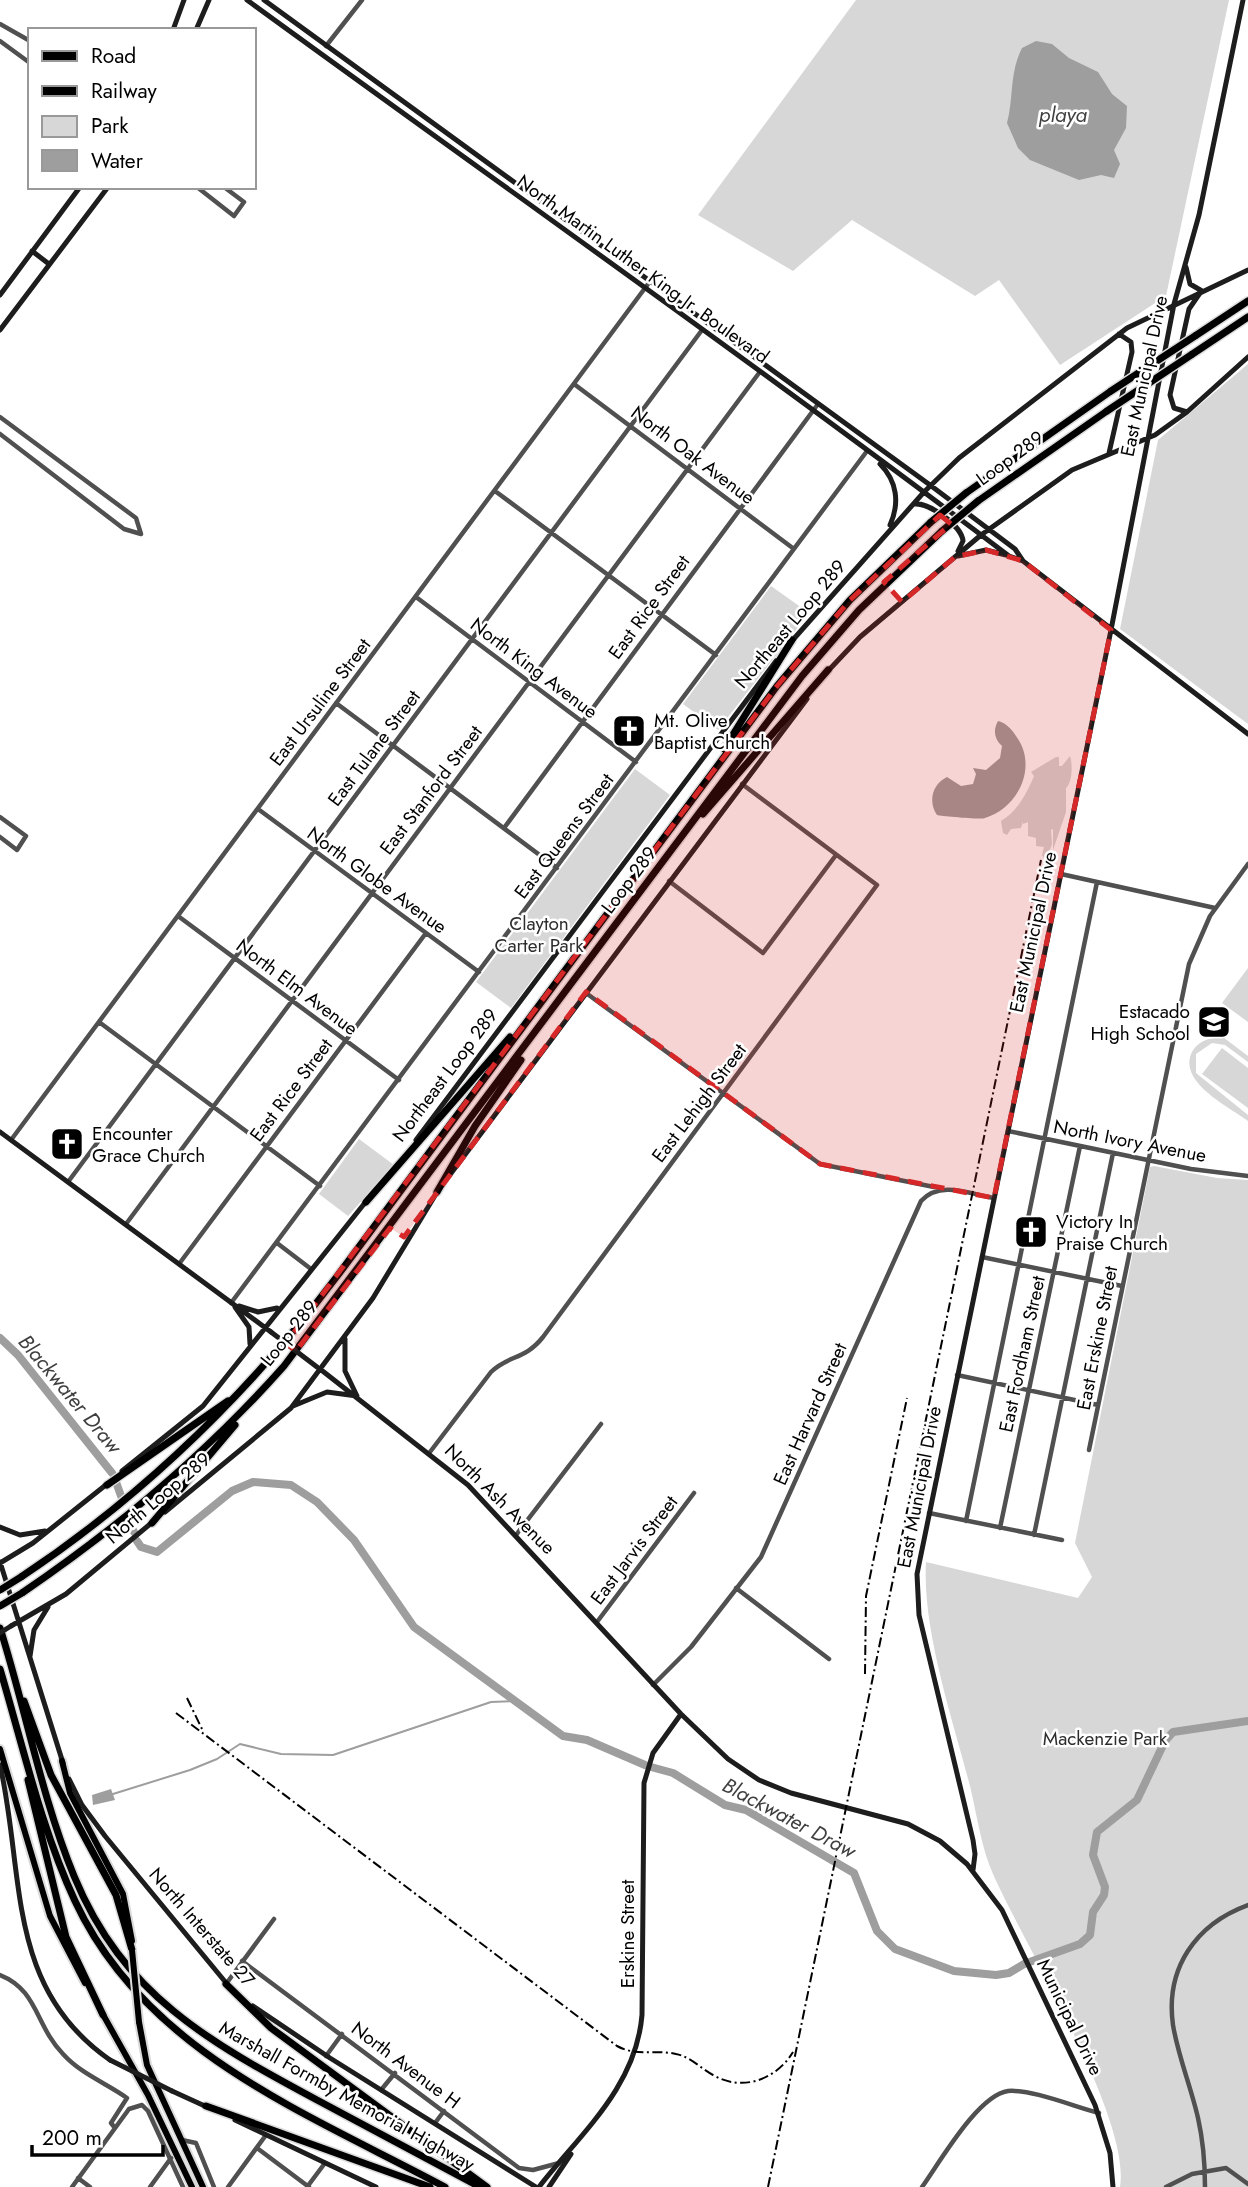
<svg xmlns="http://www.w3.org/2000/svg" width="1248" height="2187" viewBox="0 0 1248 2187" font-family="Jost,sans-serif">
  <style>
    .green { fill: #d7d7d7 }
    .water { fill: #9e9e9e }
    .lines { fill: none; stroke-linecap: round; stroke-linejoin: round }
    .stream { stroke: #9e9e9e; stroke-width: 2 }
    .river { stroke: #9e9e9e; stroke-width: 8 }
    .primary-casing { stroke: #dbdbdb; stroke-width: 10 }
    .highway-casing { stroke: #dbdbdb; stroke-width: 10 }
    .street { stroke: #505050; stroke-width: 4.5 }
    .secondary { stroke: #1d1d1d; stroke-width: 5 }
    .primary { stroke: #000; stroke-width: 6 }
    .highway { stroke: #000; stroke-width: 7 }
    .rail { stroke: #000; stroke-width: 2; stroke-dasharray: 10 3.5 2 3.5; stroke-linecap: butt }
    .primary-bridge-casing { stroke: #dbdbdb; stroke-width: 10; stroke-linecap: butt }
    .highway-bridge-casing { stroke: #dbdbdb; stroke-width: 10; stroke-linecap: butt }
    .secondary-bridge { stroke: #1d1d1d; stroke-width: 5 }
    .primary-bridge { stroke: #000; stroke-width: 6 }
    .highway-bridge { stroke: #000; stroke-width: 7 }
    .marked { fill: #d62828; fill-opacity: 0.2; stroke: #d62828; stroke-width: 5; stroke-dasharray: 14 9; stroke-linejoin: round }
    .labels { text-anchor: middle; dominant-baseline: central; stroke-width: 5; stroke-linejoin: round; paint-order: stroke }
    .street-label { font-size: 19px; fill: #000; stroke: #fff }
    .poi-label { font-size: 19px; fill: #000; stroke: #fff; text-anchor: start }
    .park-label { font-size: 19px; fill: #2e2e2e; stroke: #fff }
    .water-label { font-size: 21px; font-style: italic; fill: #3f3f3f; stroke: #fff }
  </style>
  <rect width="100%" height="100%" fill="#fff"/>
  <path class="green" d="M856 0H1229L1166 296 1060 365 999 280 975 296 852 220 793 271 698 215Z
    M1248 364V724L1120 629 1158 440Z
    M771 586 809 613 718 730 683 704Z
    M1070 756C1073 765 1072 783 1066 788V812L1053 850V829L1051 830 1052 844 1048 855 1051 861 1047 863 1042 855 1044 847 1036 846V838L1028 836V822L1023 824V821L1021 828 1011 829 1007 835 1003 833 1001 821C1017 812 1027 793 1034 776L1031 772 1056 757H1059V766H1062Z
    M635 769 670 795 511 1008 476 982Z
    M1248 968V1022L1222 1003Z
    M1203 1022 1248 1056V1062L1225 1045 1212 1043 1196 1054V1073L1248 1115V1121C1229 1107 1177 1082 1192 1052 1197 1043 1205 1039 1215 1038L1200 1026Z
    M1222 1048 1248 1068V1108L1202 1074Z
    M359 1139 394 1165 348 1216 319 1194Z
    M1154 1166 1217 1178 1248 1180V2187H1120C1131 2118 1024 1944 993 1874 981 1847 977 1815 970 1786 953 1720 922 1630 926 1562L1078 1598 1092 1577 1075 1543 1150 1167Z"/>
  <path class="water" d="M1036 41 1052 44 1069 58 1098 72 1112 94 1127 106 1126 128 1114 150 1120 164 1114 178 1101 175 1079 180 1030 160 1018 148 1007 123C1014 97 1009 74 1022 48Z
    M998 721C1007 723 1013 731 1018 739 1037 768 1018 808 985 818 981 820 942 816 937 815 928 802 932 784 947 777L961 786 973 784 976 774 973 768 986 770 1000 758 1002 746C994 739 993 730 998 721Z
    M111 1789 115 1800 93 1805 92 1795Z"/>
  <g class="lines">
    <path class="stream" d="M113 1794 190 1770 217 1759 240 1744 281 1754 333 1755 491 1702 515 1701"/>
    <path class="river" d="M0 1338 18 1355 112 1473
      M116 1482 121 1496
      M130 1524 134 1532
      M137 1541 141 1547 157 1552 232 1491 253 1482 291 1485 317 1502 354 1540 414 1627 563 1736 587 1740 645 1765
      M651 1767 673 1773 725 1805 746 1810 854 1873 877 1931 895 1949 954 1971 996 1975 1009 1973 1024 1964 1080 1944 1090 1935 1093 1912 1104 1895 1105 1887 1093 1855 1097 1832 1137 1800 1165 1741 1173 1732 1248 1721"/>
    <defs>
      <path id="primary" d="M0 1749 50 1916 85 1983
        M62 1761 70 1793 123 1894 132 1941
        M101 2011 148 2095 192 2187
        M139 2022 147 2065 203 2187"/>
      <path id="highway" d="M1195 336 1248 301
        M1191 355 1248 317
        M966 493 1111 391
        M978 501 1107 411
        M724 749 792 640
        M703 814 828 670
        M437 1192 475 1126 521 1060
        M366 1202 510 1037
        M107 1485 228 1401
        M152 1523 235 1425
        M21 1577C146 1494 248 1394 338 1275L777 686 850 600 931 522
        M22 1593C119 1527 206 1454 284 1366L802 676 859 610 942 531
        M0 1628C26 1710 41 1796 74 1876 123 1995 209 2042 317 2100 371 2129 425 2158 480 2187
        M0 1669C23 1746 41 1828 75 1901 145 2052 307 2113 445 2187
        M24 1701 51 1775 116 1895 132 1950
        M28 1780 66 1937 103 2015
        M226 1984 271 2028 487 2187
        M206 2106 430 2187"/>
    </defs>
    <use href="#primary" class="primary-casing"/>
    <use href="#highway" class="highway-casing"/>
    <path class="street" d="M0 24 30 41
      M0 41 30 63
      M326 46 362 0
      M197 187 234 216 244 202 224 187
      M574 384 794 549
      M0 417 136 518 141 534 124 529 0 434
      M495 491 716 655
      M416 597 636 762
      M336 703 557 868
      M258 809 479 972
      M0 817 26 836 17 850 0 837
      M504 828 818 404
      M1061 874 1215 908
      M669 881 763 953 836 855
      M178 916 399 1080
      M586 993 820 1164 939 1188
      M99 1022 320 1186
      M1008 1131 1191 1169 1248 1176
      M11 1140 651 280
      M68 1182 702 330
      M126 1224 759 373
      M277 1243 311 1269
      M982 1257 1122 1286
      M179 1264 426 933
      M231 1303 867 451
      M957 1375 1098 1405
      M1089 1450 1189 964 1210 916 1248 864
      M430 1452 491 1372C508 1355 525 1360 543 1337L877 885 742 784
      M929 1513 1062 1540
      M966 1521 1097 882
      M1000 1528 1080 1146
      M516 1535 601 1424
      M1034 1535 1113 1153
      M736 1588 829 1659
      M597 1622 694 1493
      M653 1685 691 1647 761 1557 921 1201C940 1180 970 1194 994 1198
      M242 1961 519 2168 533 2170 559 2163
      M0 1975C38 1990 35 2025 63 2054 81 2074 106 2083 127 2098L111 2123 115 2128
      M226 1984 274 1919
      M326 2056 342 2034
      M381 2090 395 2073
      M435 2123 444 2111
      M182 2140 196 2143 214 2187
      M257 2148 309 2187
      M78 2178 90 2187
      M72 2187 129 2109 142 2105 148 2111 183 2187
      M150 2187 171 2158
      M228 2187 266 2135
      M307 2187 325 2163
      M922 2187C940 2162 978 2095 1008 2091 1032 2089 1075 2107 1099 2113
      M1166 2187 1192 2174 1226 2168 1248 2184
      M1205 2187C1205 2164 1203 2140 1198 2118 1191 2087 1178 2056 1173 2025 1165 1968 1196 1924 1248 1905"/>
    <path class="secondary" d="M247 0C501 185 758 366 1009 556L1023 561
      M264 0 930 485 1015 549 1023 561 1248 734
      M173 30 184 0
      M196 30 209 0
      M32 251 49 264
      M1186 267 1190 284 1202 291
      M0 295 80 187
      M0 330 108 187
      M1187 412 1174 408 1170 395 1189 309 1200 293
      M1109 453 1132 352 1131 342 1119 334
      M880 464C897 481 900 503 890 525
      M914 504C929 502 962 526 963 541L958 551
      M958 556 986 550 1006 555
      M791 642 924 492 959 458 1127 328 1248 270
      M827 672 860 637 981 535 1072 470 1155 435 1187 412 1248 357
      M0 1132 271 1332
      M416 1140 776 661
      M449 1176 807 699
      M239 1306 258 1312 277 1308
      M235 1307 249 1327 250 1344
      M320 1369 468 1485 681 1714 728 1759 759 1780 791 1793 908 1824 940 1841 967 1864 1002 1910 1095 2105 1110 2153 1113 2187
      M293 1406 327 1392 357 1396 345 1371V1339
      M122 1471 203 1406 368 1199
      M165 1512 291 1408 373 1298 439 1189
      M0 1527 20 1535 45 1531
      M0 1562 63 1763
      M0 1563 33 1543 107 1484
      M11 1626 66 1594 155 1520
      M30 1656 34 1630 48 1607
      M0 1765C25 1875 5 1987 110 2060
      M69 1779 82 1805 105 1836 227 1984
      M973 1870 975 1854 973 1840 919 1615 917 1574 1111 630 1174 304 1199 215 1243 0
      M253 2006 330 2058 536 2187
      M172 2091 207 2107
      M235 2120 376 2187
      M539 2187C581 2133 636 2087 642 2015L644 1783 653 1753 681 1714
      M549 2187 571 2154"/>
    <use href="#primary" class="primary"/>
    <use href="#highway" class="highway"/>
    <path class="rail" d="M865 1674 866 1596 907 1398
      M187 1698 202 1729
      M176 1713 617 2046C637 2057 655 2049 676 2054 691 2057 700 2068 713 2075 742 2092 776 2080 793 2052
      M768 2187 1041 860"/>
    <defs>
      <path id="primary-bridge" d="M132 1950 139 2022"/>
      <path id="highway-bridge" d="M1111 391 1195 336
        M1107 411 1191 355
        M931 522 966 493
        M942 531 978 501
        M0 1590 21 1577
        M0 1606 22 1593"/>
    </defs>
    <use href="#primary-bridge" class="primary-bridge-casing"/>
    <use href="#highway-bridge" class="highway-bridge-casing"/>
    <path class="secondary-bridge" d="M271 1332 317 1367
      M0 1633 11 1626
      M110 2060 172 2091"/>
    <use href="#primary-bridge" class="primary-bridge"/>
    <use href="#highway-bridge" class="highway-bridge"/>
  </g>
  <path class="marked" d="M940 515 951 524 884 582 902 602 955 557 986 550 1023 561 1111 630 994 1198 820 1164 586 992 404 1237 390 1228 296 1351 286 1343 777 686 850 600Z"/>
  <defs>
    <symbol id="church-square" viewBox="-11 -11 22 22"><rect x="-9" y="-9" width="18" height="18" rx="4" fill="#000" stroke="#fff"/><path d="M-1.2-6h2.4v3.5h3.3v2.4h-3.3V6h-2.4V-.1h-3.3v-2.4h3.3Z" fill="#fff"/></symbol>
    <symbol id="school-square" viewBox="-11 -11 22 22"><rect x="-9" y="-9" width="18" height="18" rx="4" fill="#000" stroke="#fff"/><path d="M0-5L7-2L0 1L-7-2ZM-4 1L0 2.5L4 1V4Q0 6-4 4Z" fill="#fff"/></symbol>
  </defs>
  <g fill-rule="evenodd">
    <use href="#church-square" x="610" y="712" width="38" height="38"/>
    <use href="#school-square" x="1195" y="1003" width="38" height="38"/>
    <use href="#church-square" x="48" y="1125" width="38" height="38"/>
    <use href="#church-square" x="1012" y="1213" width="38" height="38"/>
  </g>
  <g class="labels">
    <g class="street-label">
      <text transform="translate(643 269) rotate(36)">North Martin Luther King Jr. Boulevard</text>
      <text transform="translate(1144 376) rotate(-78)">East Municipal Drive</text>
      <text transform="translate(693 455) rotate(37)">North Oak Avenue</text>
      <text transform="translate(1010 458) rotate(-36)">Loop 289</text>
      <text transform="translate(649 607) rotate(-54)">East Rice Street</text>
      <text transform="translate(790 624) rotate(-50)">Northeast Loop 289</text>
      <text transform="translate(534 668) rotate(37)">North King Avenue</text>
      <text transform="translate(320 702) rotate(-53)">East Ursuline Street</text>
      <text transform="translate(374 748) rotate(-53)">East Tulane Street</text>
      <text transform="translate(431 790) rotate(-53)">East Stanford Street</text>
      <text transform="translate(564 836) rotate(-53)">East Queens Street</text>
      <text transform="translate(377 880) rotate(36)">North Globe Avenue</text>
      <text transform="translate(629 880) rotate(-53)">Loop 289</text>
      <text transform="translate(1033 932) rotate(-78)">East Municipal Drive</text>
      <text transform="translate(297 987) rotate(37)">North Elm Avenue</text>
      <text transform="translate(445 1075) rotate(-53)">Northeast Loop 289</text>
      <text transform="translate(291 1090) rotate(-53)">East Rice Street</text>
      <text transform="translate(699 1103) rotate(-53)">East Lehigh Street</text>
      <text transform="translate(1130 1141) rotate(11)">North Ivory Avenue</text>
      <text transform="translate(289 1333) rotate(-51)">Loop 289</text>
      <text transform="translate(1097 1338) rotate(-79)">East Erskine Street</text>
      <text transform="translate(1022 1354) rotate(-78)">East Fordham Street</text>
      <text transform="translate(810 1414) rotate(-66)">East Harvard Street</text>
      <text transform="translate(919 1487) rotate(-79)">East Municipal Drive</text>
      <text transform="translate(158 1498) rotate(-40)">North Loop 289</text>
      <text transform="translate(500 1499) rotate(45)">North Ash Avenue</text>
      <text transform="translate(634 1550) rotate(-53)">East Jarvis Street</text>
      <text transform="translate(202 1927) rotate(49)">North Interstate 27</text>
      <text transform="translate(627 1934) rotate(-90)">Erskine Street</text>
      <text transform="translate(1070 2017) rotate(64)">Municipal Drive</text>
      <text transform="translate(406 2065) rotate(37)">North Avenue H</text>
      <text transform="translate(347 2096) rotate(29)">Marshall Formby Memorial Highway</text>
    </g>
    <g class="poi-label">
      <text x="654" y="720">Mt. Olive<tspan x="654" dy="22">Baptist Church</tspan></text>
      <text x="1190" y="1011" text-anchor="end">Estacado<tspan x="1190" dy="22">High School</tspan></text>
      <text x="92" y="1133">Encounter<tspan x="92" dy="22">Grace Church</tspan></text>
      <text x="1056" y="1221">Victory In<tspan x="1056" dy="22">Praise Church</tspan></text>
    </g>
    <g class="park-label">
      <text x="539" y="923">Clayton<tspan x="539" dy="22">Carter Park</tspan></text>
      <text x="1105" y="1738">Mackenzie Park</text>
    </g>
    <g class="water-label">
      <text x="1063" y="115">playa</text>
      <text transform="translate(70 1394) rotate(50)">Blackwater Draw</text>
      <text transform="translate(789 1818) rotate(28)">Blackwater Draw</text>
    </g>
  </g>
  <rect x="28" y="28" width="228" height="161" fill="#ffffff" stroke="#999999" stroke-width="2"/>
  <rect x="42" y="51" width="35" height="10" fill="#000000" stroke="#999999" stroke-width="2"/>
  <text x="91" y="63" font-size="21" fill="#000000">Road</text>
  <rect x="42" y="86" width="35" height="10" fill="#000000" stroke="#999999" stroke-width="2"/>
  <text x="91" y="98" font-size="21" fill="#000000">Railway</text>
  <rect x="42" y="116" width="35" height="21" fill="#d7d7d7" stroke="#999999" stroke-width="2"/>
  <text x="91" y="133" font-size="21" fill="#000000">Park</text>
  <rect x="42" y="150" width="35" height="21" fill="#9e9e9e" stroke="#999999" stroke-width="2"/>
  <text x="91" y="168" font-size="21" fill="#000000">Water</text>
  <path d="M32 2145v10h131v-10" fill="none" stroke="#000000" stroke-width="3.5"/>
  <text x="42" y="2145" font-size="21" fill="#000000" stroke="#ffffff" stroke-width="5" paint-order="stroke">200 m</text>
</svg>
